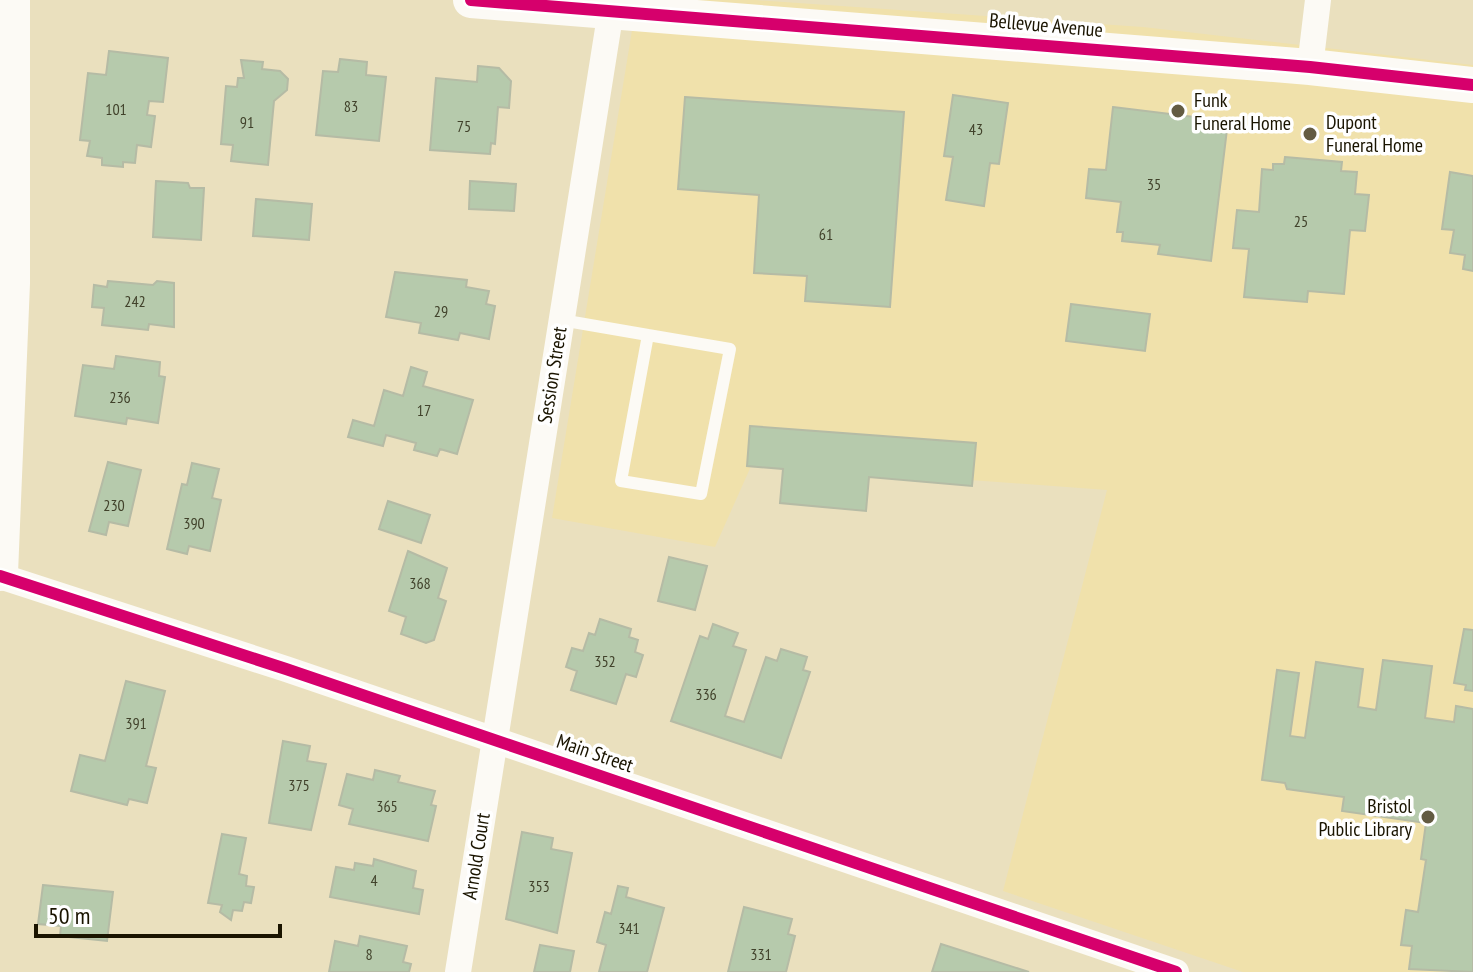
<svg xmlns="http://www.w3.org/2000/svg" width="1473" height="972" viewBox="0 0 1473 972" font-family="'PT Sans Narrow',sans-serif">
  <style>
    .built { fill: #f0e1ab }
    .building { fill: #b6caac; stroke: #b5bba5; stroke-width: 2 }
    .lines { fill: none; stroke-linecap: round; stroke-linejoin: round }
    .lane { stroke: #fcfaf5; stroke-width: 12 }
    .street { stroke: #fcfaf5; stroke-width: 26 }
    .secondary { stroke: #fcfaf5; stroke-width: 36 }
    .cycleway-casing { stroke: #fff; stroke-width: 17 }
    .cycleway { stroke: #d6006c; stroke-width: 12 }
    .poi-dot { fill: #635b42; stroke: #fff; stroke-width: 3 }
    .labels { text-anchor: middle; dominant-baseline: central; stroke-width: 7; stroke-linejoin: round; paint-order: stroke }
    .number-label { font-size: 16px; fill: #41422b }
    .street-label { font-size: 20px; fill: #1a1400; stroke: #fff }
    .poi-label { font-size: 20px; fill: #1a1400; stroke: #fff; text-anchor: start }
  </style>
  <rect width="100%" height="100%" fill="#eae0be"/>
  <path class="built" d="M637 0H755L1143 27 1473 65V972H1243L1003 891 1107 490 752 464 715 547 552 518Z"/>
  <path class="building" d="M109 51 168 58 163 102 149 101 147 115 155 116 151 147 137 145 135 163 123 162V167L102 165V158L87 156 90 141 80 140 88 73 106 75Z
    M340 59 367 62 366 75 386 77 379 141 316 135 323 71 338 72Z
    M241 60 263 62 262 69 280 71 288 79 287 90 274 101 268 165 231 161 233 145 221 144 226 86 237 87 238 78H244Z
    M478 66 499 68 511 81 509 108 498 107 495 144 491 143 490 154 430 150 436 78 477 82Z
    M953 95 1008 103 999 164 990 163 984 206 946 200 953 157 944 156Z
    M685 97 904 112 890 307 805 301 807 276 754 273 759 195 678 189Z
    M1113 107 1228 121 1211 261 1158 254 1160 245 1122 241 1123 232H1117L1121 202 1086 198 1089 169 1106 170Z
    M1285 157 1342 162 1341 171 1357 172 1355 194 1369 195 1365 231 1350 230 1344 294 1308 291 1307 302 1244 297 1249 249 1233 248 1237 210 1259 212 1262 169 1273 170V164H1284Z
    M1450 172 1473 176V271L1463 269 1465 255 1450 253 1454 230 1442 229Z
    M156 181 188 183 190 188H204L201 240 153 237Z
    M470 181 516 184 514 211 469 209Z
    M256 199 312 204 309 240 253 236Z
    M395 272 467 280 466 287 489 291 486 304 495 306 489 339 460 333 458 340 419 333 421 323 386 317Z
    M108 281 153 285 157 281 174 283V327L149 324 148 330 102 325 104 308 92 307 94 285 107 287Z
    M1071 304 1150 314 1145 351 1066 341Z
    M116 356 160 362 159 376 165 377 158 423 127 418 126 424 75 416 83 365 114 369Z
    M411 367 427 372 423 386 473 400 457 454 440 449 437 456 414 450 416 443 386 435 383 446 348 437 353 420 374 426 384 390 403 396Z
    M750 426 976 443 972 486 869 477 866 511 780 503 783 469 747 466Z
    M108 462 141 470 128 526 109 522 106 535 89 531Z
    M192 463 219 469 212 498 221 500 210 551 189 546 187 554 167 549 182 484 187 485Z
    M388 501 430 515 421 543 379 529Z
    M408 551 447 568 438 598 446 601 434 640 426 643 401 634 406 617 389 611Z
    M669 557 707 566 695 610 658 601Z
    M600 619 631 629 629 637 638 640 635 652 643 655 636 677 626 674 616 704 571 690 577 671 566 667 572 648 583 651 589 633 595 635Z
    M713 624 738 633 733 646 746 650 725 716 744 722 766 657 777 661 781 649 807 657 803 670 810 672 781 758 671 721 700 636 708 639Z
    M1464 629 1473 630V691L1465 690 1466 685 1454 683Z
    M1383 660 1432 666 1425 718 1454 722 1456 706 1473 709V972L1409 969 1412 946 1401 945 1406 910 1418 912 1426 860 1421 859 1426 823 1342 811 1344 797 1287 789 1285 783 1262 780 1277 670 1299 673 1290 736 1305 738 1316 662 1363 669 1358 707 1376 710Z
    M126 681 165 691 146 766 156 768 147 803 129 799 127 805 71 791 80 755 105 761Z
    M283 741 310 746 307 761 326 764 311 830 269 823Z
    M375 770 400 776 398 782 435 791 431 805 436 806 428 841 349 824 353 809 339 805 347 774 373 780Z
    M522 832 553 838 551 849 572 853 557 933 506 919Z
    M222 834 246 838 239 874 247 876 246 886 254 887 251 903 244 902 242 911 233 910 231 920 220 912 222 905 208 903Z
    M374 859 416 871 413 888 423 890 419 914 330 897 336 867 354 870 355 863 373 866Z
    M43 885 113 892 107 941 60 936 61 926 38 924Z
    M618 886 628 888 626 897 664 908 647 972H599L606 945 597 942 605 912 611 914Z
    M744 907 792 919 788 934 795 936 786 972H728Z
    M360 936 407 946 403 962 411 964 409 972H329L335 941 358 946Z
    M941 944 1029 972H932Z
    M540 945 574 951 570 972H534Z"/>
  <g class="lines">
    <path class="lane" d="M561 320 648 335 621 481 701 494 730 349 648 335"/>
    <path class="street" d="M1310 67 1318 0
      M0 576 286 669 1176 972
      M458 972 611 10"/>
    <path class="secondary" d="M471 0 1310 67 1473 85
      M0 573 12 283V0"/>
    <defs>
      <path id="cycleway" d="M471 0 1310 67 1473 85
        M0 576 286 669 1176 972"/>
    </defs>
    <use href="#cycleway" class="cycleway-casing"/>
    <use href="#cycleway" class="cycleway"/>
  </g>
  <g class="poi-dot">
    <circle cx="1178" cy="111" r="8"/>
    <circle cx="1310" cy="134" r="8"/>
    <circle cx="1428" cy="817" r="8"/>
  </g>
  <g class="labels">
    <g class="number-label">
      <text x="351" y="106">83</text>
      <text x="116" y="109">101</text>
      <text x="247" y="122">91</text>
      <text x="464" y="126">75</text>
      <text x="976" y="129">43</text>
      <text x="1154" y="184">35</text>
      <text x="1301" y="221">25</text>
      <text x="826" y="234">61</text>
      <text x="135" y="301">242</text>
      <text x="441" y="311">29</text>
      <text x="120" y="397">236</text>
      <text x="424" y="410">17</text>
      <text x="114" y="505">230</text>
      <text x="194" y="523">390</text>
      <text x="420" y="583">368</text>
      <text x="605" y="661">352</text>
      <text x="706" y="694">336</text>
      <text x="136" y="723">391</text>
      <text x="299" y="785">375</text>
      <text x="387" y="806">365</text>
      <text x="374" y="880">4</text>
      <text x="539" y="886">353</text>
      <text x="629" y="928">341</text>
      <text x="369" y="954">8</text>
      <text x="761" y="954">331</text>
    </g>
    <g class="street-label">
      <text transform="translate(1046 25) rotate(5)">Bellevue Avenue</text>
      <text transform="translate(552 375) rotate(-81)">Session Street</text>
      <text transform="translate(595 753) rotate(19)">Main Street</text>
      <text transform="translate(476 856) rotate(-81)">Arnold Court</text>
    </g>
    <g class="poi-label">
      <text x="1194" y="100">Funk<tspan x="1194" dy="23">Funeral Home</tspan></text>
      <text x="1326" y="122">Dupont<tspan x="1326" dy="23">Funeral Home</tspan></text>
      <text x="1412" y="806" text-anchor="end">Bristol<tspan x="1412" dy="23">Public Library</tspan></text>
    </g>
  </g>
  <path d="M36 924v12h244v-12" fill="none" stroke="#1a1400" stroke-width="4"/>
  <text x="48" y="924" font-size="24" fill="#1a1400" stroke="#ffffff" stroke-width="6" paint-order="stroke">50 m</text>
</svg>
